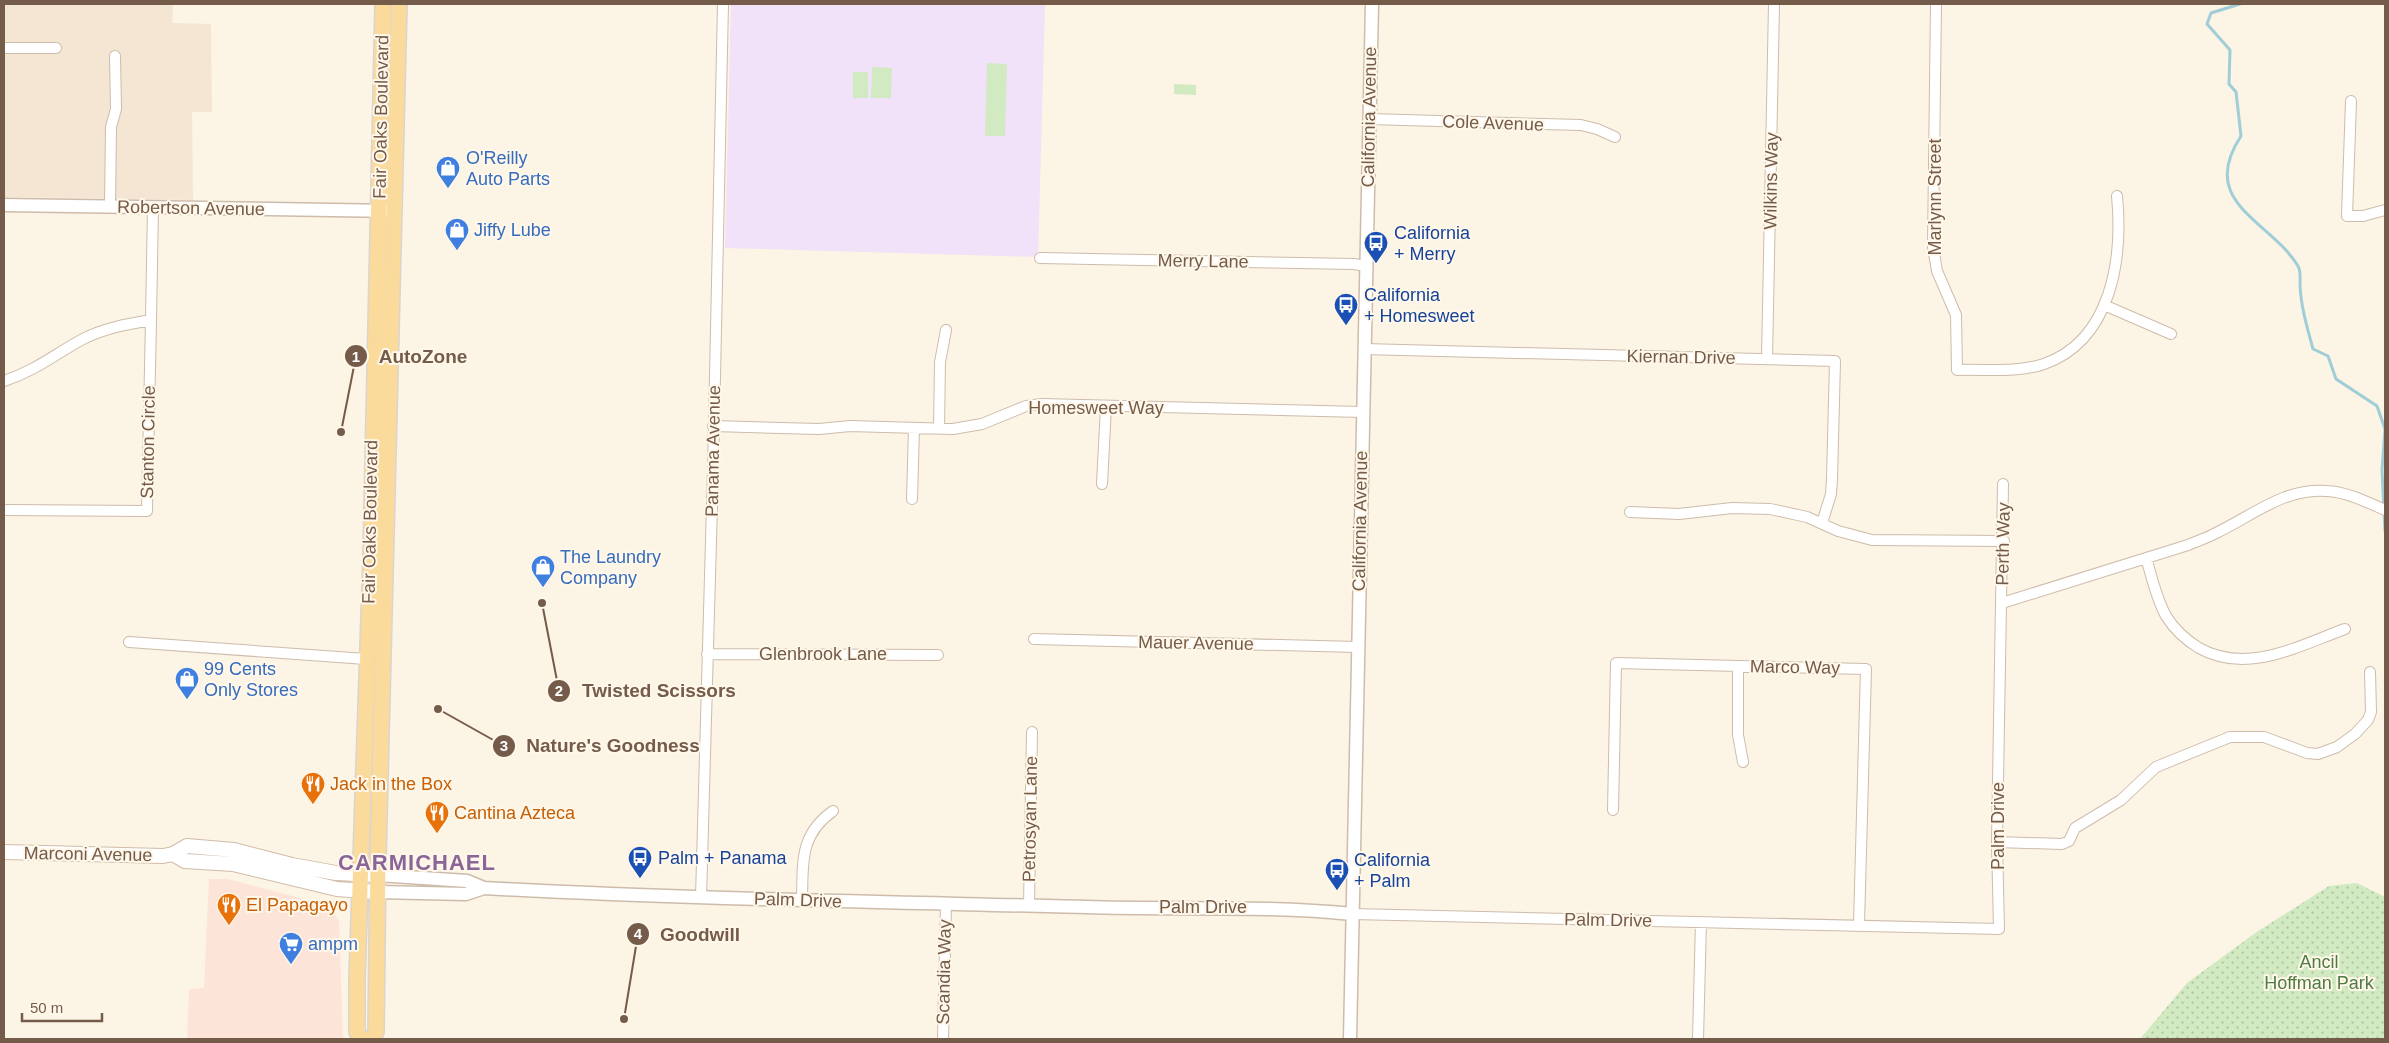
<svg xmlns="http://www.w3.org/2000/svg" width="2389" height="1043" viewBox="0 0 2389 1043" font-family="Helvetica,sans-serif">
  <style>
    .residential { fill: #f4e6d2 }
    .commercial { fill: #fde4d8 }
    .education { fill: #f1e1f9 }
    .green { fill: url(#green-dots) }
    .pitch { fill: #d1eac2 }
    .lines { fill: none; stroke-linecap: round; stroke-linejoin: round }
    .stream { stroke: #9fcdd8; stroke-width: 3 }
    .minor-casing { stroke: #cebcab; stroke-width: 12 }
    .tertiary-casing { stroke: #cebcab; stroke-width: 15 }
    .secondary-casing { stroke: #d1bca8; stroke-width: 16 }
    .primary-casing { stroke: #dbd4d0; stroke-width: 18 }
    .minor { stroke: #fff; stroke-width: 10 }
    .tertiary { stroke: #fff; stroke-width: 12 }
    .secondary { stroke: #fff; stroke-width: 14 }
    .primary { stroke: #fbdb9c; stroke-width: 15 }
    .labels { text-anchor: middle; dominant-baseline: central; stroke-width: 4; stroke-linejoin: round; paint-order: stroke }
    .street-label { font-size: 18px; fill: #755b49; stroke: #fff8ea }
    .shop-label { font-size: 18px; fill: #366cbe; stroke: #fff8ea; text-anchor: start }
    .transit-label { font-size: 18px; fill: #164399; stroke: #fff8ea; text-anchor: start }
    .food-label { font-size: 18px; fill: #c56008; stroke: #fff8ea; text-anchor: start }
    .park-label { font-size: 18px; fill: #507b42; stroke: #fff8ea }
    .district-label { font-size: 22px; font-weight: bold; letter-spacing: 1px; fill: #896598; stroke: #fff8ea }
    .leader { fill: none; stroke: #755b49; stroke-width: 2 }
    .callout-dot { fill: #755b49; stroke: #fff8ea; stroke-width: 2 }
    .mark-label { font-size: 15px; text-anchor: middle; font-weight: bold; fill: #fff }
    .callout-label { font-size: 19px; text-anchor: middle; font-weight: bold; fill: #755b49; stroke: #fff8ea; stroke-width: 4; stroke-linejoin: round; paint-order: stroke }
  </style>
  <defs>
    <pattern id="green-dots" width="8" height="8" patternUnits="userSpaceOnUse" patternTransform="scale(1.25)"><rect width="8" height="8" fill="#d1eac2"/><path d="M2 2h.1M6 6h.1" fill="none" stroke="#aec1a0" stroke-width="1.8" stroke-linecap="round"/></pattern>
  </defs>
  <rect width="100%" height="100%" fill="#fcf4e4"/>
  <path class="residential" d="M4 4H173L172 23 211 24 212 112H192L193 200 4 197Z"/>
  <path class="commercial" d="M209 879H228L330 906 339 922 343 1039H187L189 989 204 988Z"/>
  <path class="education" d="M731 4H1045L1038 257 725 248Z"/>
  <path class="green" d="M2357 883 2385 897V1039H2140L2187 983 2258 931 2329 886Z"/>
  <path class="pitch" d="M987 63 1007 64 1005 136H985Z
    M872 67 892 68 891 98H871Z
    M853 72H868V98H853Z
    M1174 84 1196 85V95L1174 94Z"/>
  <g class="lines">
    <path class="stream" d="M2240 4 2211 13 2207 24 2230 50 2229 84 2236 92 2241 136C2197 203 2269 219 2298 266 2301 271 2300 279 2300 285 2301 307 2307 327 2313 349L2328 356 2336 379 2377 406 2385 429 2382 470 2385 531"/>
    <defs>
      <path id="minor" d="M1936 4 1933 247 1937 271 1956 315 1957 370C1985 369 2017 373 2044 364 2112 340 2123 258 2117 196
        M4 48H56
        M2351 101 2347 216H2363L2385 210
        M1369 119 1581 125 1597 129 1615 137
        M110 206 111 127 116 109 115 56
        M1040 258 1354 264 1366 266
        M2104 305 2171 334
        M151 320 153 207
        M1364 349 1835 361 1832 479 1831 494 1822 523
        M1767 359 1774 4
        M4 381C35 371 55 354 83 339 104 328 128 324 151 320L147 511 4 510
        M713 426 819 429 850 426 953 429 982 424 1026 406 1042 404 1363 412
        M939 429 940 362 946 330
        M1102 484 1106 406
        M912 499 914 428
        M1630 512 1679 514 1732 508 1770 509 1807 517 1838 531 1872 540 2004 541
        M2146 558C2152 577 2156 598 2166 616 2174 629 2186 640 2199 648 2247 675 2298 646 2345 629
        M2002 603 2188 545C2197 541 2207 538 2216 533 2252 516 2285 487 2327 491 2347 492 2367 502 2385 510
        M1034 639 1358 647
        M129 642 366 659
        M707 654 938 655
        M1738 666V735L1743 762
        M1613 810 1616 663 1866 669 1859 924
        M1997 842 2062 844 2069 841 2075 828 2121 800 2156 767 2230 737H2264L2307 753 2318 754 2337 747 2355 734 2368 720 2371 712 2370 672
        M701 898 713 469 723 4
        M802 901C803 863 799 835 833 811
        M1029 906 1032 732
        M1352 914 1999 929 1997 842 2003 484
        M943 1039 946 904
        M1698 1039 1701 922"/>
      <path id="tertiary" d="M4 205 395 211
        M378 875 467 881 484 888
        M377 892 466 894 484 888C684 899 885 902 1086 907 1175 910 1264 905 1352 914
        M1350 1039 1372 4"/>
      <path id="secondary" d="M4 852 163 856 173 854 187 846 234 850 292 865 336 873 378 875
        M173 854 185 861 233 864 337 889 377 892"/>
      <path id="primary" d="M361 1039 357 1032V978L371 557 383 4
        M372 1039 376 1032 378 857 399 4"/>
    </defs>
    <use href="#minor" class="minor-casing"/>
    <use href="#tertiary" class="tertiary-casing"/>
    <use href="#secondary" class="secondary-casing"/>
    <use href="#primary" class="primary-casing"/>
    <use href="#minor" class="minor"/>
    <use href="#tertiary" class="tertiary"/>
    <use href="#secondary" class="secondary"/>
    <use href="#primary" class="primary"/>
  </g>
  <defs>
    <symbol id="shop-pin" viewBox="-11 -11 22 30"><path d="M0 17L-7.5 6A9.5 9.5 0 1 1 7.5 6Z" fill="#3f7fe0" stroke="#fff8ea"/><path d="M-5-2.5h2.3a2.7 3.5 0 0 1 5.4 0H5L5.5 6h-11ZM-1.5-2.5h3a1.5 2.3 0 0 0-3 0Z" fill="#fff"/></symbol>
    <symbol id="bus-pin" viewBox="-11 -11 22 30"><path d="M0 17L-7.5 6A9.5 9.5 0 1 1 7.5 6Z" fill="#1a4fb4" stroke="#fff8ea"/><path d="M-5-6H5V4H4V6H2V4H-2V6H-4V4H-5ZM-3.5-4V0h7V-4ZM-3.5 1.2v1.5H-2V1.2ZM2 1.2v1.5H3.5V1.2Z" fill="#fff"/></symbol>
    <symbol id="restaurant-pin" viewBox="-11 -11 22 30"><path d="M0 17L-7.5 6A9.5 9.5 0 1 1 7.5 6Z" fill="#e8710a" stroke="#fff8ea"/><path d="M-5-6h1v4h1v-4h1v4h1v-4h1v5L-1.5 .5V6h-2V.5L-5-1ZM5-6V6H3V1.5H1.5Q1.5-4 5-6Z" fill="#fff"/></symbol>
    <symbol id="supermarket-pin" viewBox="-11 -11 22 30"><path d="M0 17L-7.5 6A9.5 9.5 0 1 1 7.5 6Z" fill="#3f7fe0" stroke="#fff8ea"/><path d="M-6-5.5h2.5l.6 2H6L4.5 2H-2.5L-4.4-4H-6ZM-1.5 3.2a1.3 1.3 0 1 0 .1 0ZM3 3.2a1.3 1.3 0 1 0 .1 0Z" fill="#fff"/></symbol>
  </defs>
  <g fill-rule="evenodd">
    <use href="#shop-pin" x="434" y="154" width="28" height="38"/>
    <use href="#shop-pin" x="443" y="216" width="28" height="38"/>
    <use href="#bus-pin" x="1362" y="229" width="28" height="38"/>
    <use href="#bus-pin" x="1332" y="291" width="28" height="38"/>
    <use href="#shop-pin" x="529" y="553" width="28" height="38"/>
    <use href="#shop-pin" x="173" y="665" width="28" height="38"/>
    <use href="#restaurant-pin" x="299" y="770" width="28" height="38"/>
    <use href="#restaurant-pin" x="423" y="799" width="28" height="38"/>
    <use href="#bus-pin" x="626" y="844" width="28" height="38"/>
    <use href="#bus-pin" x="1323" y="856" width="28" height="38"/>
    <use href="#restaurant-pin" x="215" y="891" width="28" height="38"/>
    <use href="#supermarket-pin" x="277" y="930" width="28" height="38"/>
  </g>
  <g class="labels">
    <g class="street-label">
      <text transform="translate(381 117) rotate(-89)">Fair Oaks Boulevard</text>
      <text transform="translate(1369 117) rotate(-89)">California Avenue</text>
      <text transform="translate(1493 123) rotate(2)">Cole Avenue</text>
      <text transform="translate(1771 181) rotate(-89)">Wilkins Way</text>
      <text transform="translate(1935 197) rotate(-90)">Marlynn Street</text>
      <text transform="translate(191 208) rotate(1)">Robertson Avenue</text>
      <text transform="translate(1203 261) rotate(1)">Merry Lane</text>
      <text transform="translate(1681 357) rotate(1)">Kiernan Drive</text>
      <text x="1096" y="408">Homesweet Way</text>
      <text transform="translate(148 442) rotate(-89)">Stanton Circle</text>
      <text transform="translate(713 451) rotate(-89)">Panama Avenue</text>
      <text transform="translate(1360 521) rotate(-89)">California Avenue</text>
      <text transform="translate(370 522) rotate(-89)">Fair Oaks Boulevard</text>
      <text transform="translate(2003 544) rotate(-89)">Perth Way</text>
      <text transform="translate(1196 643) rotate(1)">Mauer Avenue</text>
      <text x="823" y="654">Glenbrook Lane</text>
      <text transform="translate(1795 667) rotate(1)">Marco Way</text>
      <text transform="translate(1030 819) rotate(-89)">Petrosyan Lane</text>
      <text transform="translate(1998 826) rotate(-90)">Palm Drive</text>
      <text transform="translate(88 854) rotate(1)">Marconi Avenue</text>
      <text transform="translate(798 900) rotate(2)">Palm Drive</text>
      <text x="1203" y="907">Palm Drive</text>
      <text transform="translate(1608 920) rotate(1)">Palm Drive</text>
      <text transform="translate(944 972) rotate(-89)">Scandia Way</text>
    </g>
    <g class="shop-label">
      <text x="466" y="158">O'Reilly<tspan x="466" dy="21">Auto Parts</tspan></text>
      <text x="474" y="230">Jiffy Lube</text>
      <text x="560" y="557">The Laundry<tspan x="560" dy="21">Company</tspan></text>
      <text x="204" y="669">99 Cents<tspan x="204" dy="21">Only Stores</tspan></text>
      <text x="308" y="944">ampm</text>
    </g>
    <g class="transit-label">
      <text x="1394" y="233">California<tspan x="1394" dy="21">+ Merry</tspan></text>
      <text x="1364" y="295">California<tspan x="1364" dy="21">+ Homesweet</tspan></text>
      <text x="658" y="858">Palm + Panama</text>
      <text x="1354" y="860">California<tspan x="1354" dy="21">+ Palm</tspan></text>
    </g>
    <g class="food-label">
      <text x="330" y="784">Jack in the Box</text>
      <text x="454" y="813">Cantina Azteca</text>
      <text x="246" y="905">El Papagayo</text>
    </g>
    <g class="park-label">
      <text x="2319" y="962">Ancil<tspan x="2319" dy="21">Hoffman Park</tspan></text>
    </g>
    <g class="district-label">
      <text x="417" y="862">CARMICHAEL</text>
    </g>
  </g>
  <path class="leader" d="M341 432L356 356M542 603L559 691M438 709L504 746M624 1019L638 934"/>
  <g class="callout-dot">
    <circle cx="341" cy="432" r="5"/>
    <circle cx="542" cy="603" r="5"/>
    <circle cx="438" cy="709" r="5"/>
    <circle cx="624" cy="1019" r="5"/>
    <circle cx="356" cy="356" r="12"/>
    <circle cx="559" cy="691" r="12"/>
    <circle cx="504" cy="746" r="12"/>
    <circle cx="638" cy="934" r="12"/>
  </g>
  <g class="mark-label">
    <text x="356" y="362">1</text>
    <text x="559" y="696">2</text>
    <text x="504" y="751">3</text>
    <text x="638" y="939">4</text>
  </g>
  <g class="callout-label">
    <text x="423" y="363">AutoZone</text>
    <text x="659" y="697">Twisted Scissors</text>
    <text x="613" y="752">Nature's Goodness</text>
    <text x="700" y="941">Goodwill</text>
  </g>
  <rect width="2389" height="1043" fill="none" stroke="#755b49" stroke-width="10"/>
  <path d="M22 1013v8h80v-8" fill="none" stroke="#755b49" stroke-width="2.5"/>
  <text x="30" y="1013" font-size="15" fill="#755b49" stroke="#fff8ea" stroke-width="4" paint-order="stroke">50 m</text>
</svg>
